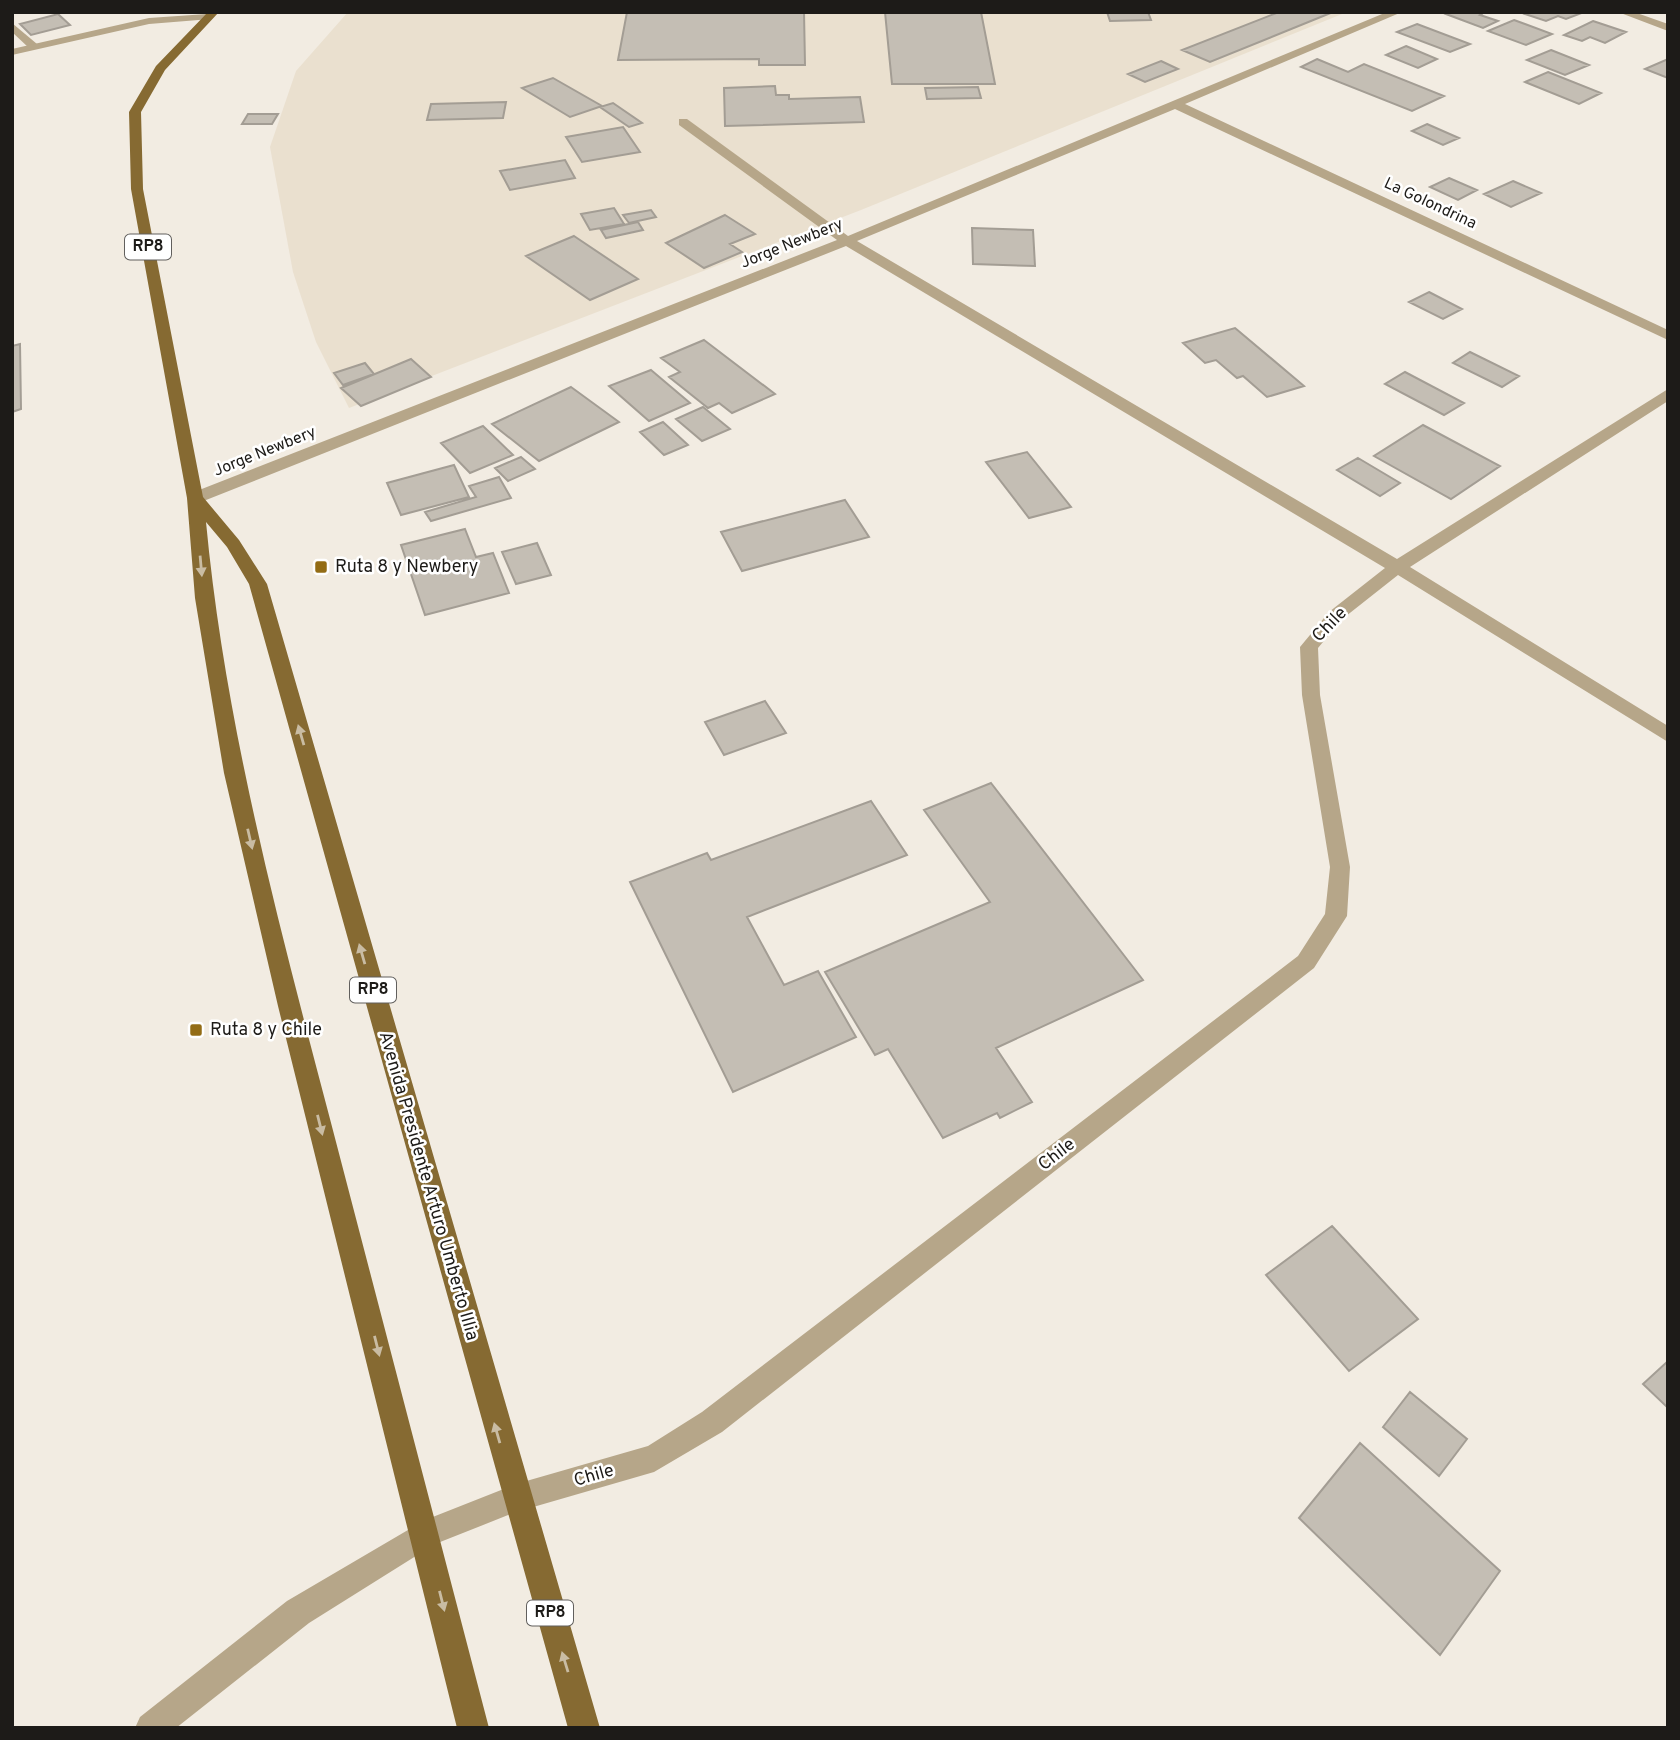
<svg xmlns="http://www.w3.org/2000/svg" width="1680" height="1740" viewBox="0 0 1680 1740" font-family="Overpass,sans-serif">
  <style>
    .built { fill: #eae0cf }
    .building { fill: #c4beb4; stroke: #a39d94; stroke-width: 2 }
    .lines { fill: none; stroke-linecap: round; stroke-linejoin: round }
    .service { fill: #b6a689; fill-rule: evenodd }
    .minor { fill: #b6a689; fill-rule: evenodd }
    .tertiary { fill: #b6a689; fill-rule: evenodd }
    .primary { fill: #866a32; fill-rule: evenodd }
    .oneway { fill: #c9bca3 }
    .poi-dot { fill: #936c15; stroke: #fff; stroke-width: 2.5 }
    .labels { text-anchor: middle; dominant-baseline: central; stroke-width: 5; stroke-linejoin: round; paint-order: stroke }
    .far-street-label { font-size: 16px; fill: #1d1b18; stroke: #fff }
    .shield { fill: #fff; stroke: #615f5d; stroke-width: 2 }
    .shield-label { font-size: 16px; font-weight: bold; fill: #1d1b18 }
    .poi-label { font-size: 18px; fill: #1d1b18; stroke: #fff; text-anchor: start }
    .street-label { font-size: 18px; fill: #1d1b18; stroke: #fff }
  </style>
  <rect width="100%" height="100%" fill="#f2ece2"/>
  <path class="built" d="M348 12H1347L861 210 349 408 316 342 293 272 270 147 296 71Z"/>
  <path class="building" d="M627 12H804L805 65H759V59L618 60Z
    M885 12H981L995 84H892Z
    M1107 12H1148L1151 20 1110 21Z
    M1279 12H1333L1210 62 1182 50Z
    M1450 12H1485L1480 15 1498 21 1483 28 1446 14Z
    M1529 12H1574L1579 14 1566 19 1558 16 1546 21 1525 14Z
    M58 14 70 25 31 35 20 24Z
    M1514 20 1552 34 1526 45 1488 31Z
    M1593 21 1626 32 1605 43 1590 37 1582 41 1564 35Z
    M1417 24 1470 44 1450 52 1397 32Z
    M1406 46 1437 59 1418 68 1386 55Z
    M1551 50 1589 65 1565 75 1527 60Z
    M1317 59 1348 72 1364 64 1444 96 1412 111 1301 67Z
    M1668 59V78L1645 69Z
    M1161 61 1178 69 1145 82 1128 74Z
    M1548 72 1601 93 1579 104 1525 82Z
    M553 78 602 106 570 117 522 88Z
    M775 86 776 95H789V99L860 97 864 122 725 126 724 88Z
    M978 87 981 98 927 99 925 88Z
    M506 102 503 118 427 120 431 104Z
    M613 103 642 123 629 127 600 107Z
    M248 114H278L272 124H242Z
    M1427 124 1459 138 1443 145 1412 131Z
    M623 127 640 152 582 162 566 137Z
    M565 160 575 178 510 190 500 171Z
    M1449 178 1477 190 1458 200 1430 187Z
    M1513 181 1541 193 1511 207 1484 194Z
    M614 208 624 224 590 230 581 214Z
    M651 210 656 217 629 223 623 215Z
    M725 215 755 234 730 244 742 252 704 268 666 243Z
    M638 222 643 230 606 238 601 230Z
    M972 228 1033 230 1035 266 973 264Z
    M574 236 638 279 590 300 526 256Z
    M1429 292 1462 309 1443 319 1409 302Z
    M1235 328 1304 386 1267 397 1243 376 1237 378 1216 360 1205 363 1183 343Z
    M704 340 775 394 732 413 719 403 708 408 669 377 680 372 661 358Z
    M20 344 21 409 12 412V346Z
    M1470 352 1519 376 1502 387 1453 363Z
    M411 359 431 377 361 406 341 388Z
    M365 363 374 374 343 385 334 373Z
    M651 370 690 403 649 421 609 386Z
    M1405 372 1464 403 1444 415 1385 384Z
    M571 387 619 422 539 461 492 424Z
    M703 407 730 429 702 441 676 419Z
    M663 422 688 445 664 455 640 432Z
    M1423 425 1500 466 1451 499 1374 456Z
    M483 426 513 455 470 473 441 443Z
    M1027 452 1071 507 1029 518 986 462Z
    M521 457 535 469 508 481 495 468Z
    M1358 458 1400 483 1380 496 1337 470Z
    M454 465 469 497 401 515 387 483Z
    M499 477 511 498 431 521 425 512 476 497 469 486Z
    M845 500 869 537 742 571 721 532Z
    M465 529 476 557 493 553 509 593 425 615 401 545Z
    M537 543 551 575 516 584 502 552Z
    M765 701 786 733 724 755 705 722Z
    M991 783 1143 980 996 1048 1032 1102 1000 1118 997 1113 943 1138 888 1049 875 1055 825 972 990 902 924 810Z
    M871 801 907 855 747 917 784 985 818 971 856 1037 733 1092 630 882 707 853 711 860Z
    M1332 1226 1418 1319 1349 1371 1266 1275Z
    M1668 1361V1408L1643 1384Z
    M1410 1392 1467 1439 1439 1476 1383 1427Z
    M1360 1443 1500 1571 1440 1655 1299 1518Z"/>
  <g class="lines">
    <path class="service" d="M12 23 37 44V48H29L12 32Z"/>
    <path class="minor" d="M1387 12H1402L1185 104 1668 330V340L1175 109 857 241 1397 559 1668 389V401L1410 567 1668 726V742L1398 575 1341 620 1318 648 1320 695 1350 867 1347 916 1314 968 722 1432 654 1472 516 1512 425 1548 415 1544 411 1534 415 1524 516 1484 648 1446 702 1412 1298 956 1325 914 1330 867 1302 695 1300 647 1329 612 1385 568 846 246 201 502H189L187 498 189 494 837 240 679 125V119H687L848 236Z
      M1618 12H1634L1668 24V31Z
      M207 14 211 15V19L149 24 12 55V49L149 18Z"/>
    <path class="tertiary" d="M425 1520 435 1524 439 1534 435 1544 309 1623 176 1728H135L140 1717 287 1601Z"/>
    <path class="primary" d="M208 12H219L165 70 141 112 143 189 203 497 239 540 267 584 600 1728H568L249 584 227 547 206 522C225 724 278 922 330 1119 383 1322 436 1525 489 1728H457L278 1006 224 773 195 598 187 498 131 189 129 112 156 66Z"/>
  </g>
  <defs><path id="oneway-solid" d="M-6-.8H1V-3.2L6.5 0L1 3.2V.8H-6Z" transform="scale(1.75)"/></defs>
  <g class="oneway">
    <use href="#oneway-solid" transform="translate(201 566) rotate(85)"/>
    <use href="#oneway-solid" transform="translate(301 735) rotate(-106)"/>
    <use href="#oneway-solid" transform="translate(250 839) rotate(77)"/>
    <use href="#oneway-solid" transform="translate(362 954) rotate(-106)"/>
    <use href="#oneway-solid" transform="translate(320 1125) rotate(76)"/>
    <use href="#oneway-solid" transform="translate(377 1346) rotate(76)"/>
    <use href="#oneway-solid" transform="translate(497 1433) rotate(-106)"/>
    <use href="#oneway-solid" transform="translate(442 1601) rotate(76)"/>
    <use href="#oneway-solid" transform="translate(565 1662) rotate(-107)"/>
  </g>
  <g class="poi-dot">
    <rect x="314" y="560" width="14" height="14" rx="3.5"/>
    <rect x="189" y="1023" width="14" height="14" rx="3.5"/>
  </g>
  <g class="labels">
    <g class="far-street-label">
      <text transform="translate(1430 204) rotate(25)">La Golondrina</text>
      <text transform="translate(792 244) rotate(-22)">Jorge Newbery</text>
      <text transform="translate(265 452) rotate(-22)">Jorge Newbery</text>
    </g>
    <g class="shield">
      <rect x="125" y="234.5" width="46" height="25" rx="5"/>
      <rect x="350" y="977.5" width="46" height="25" rx="5"/>
      <rect x="527" y="1600.5" width="46" height="25" rx="5"/>
    </g>
    <g class="shield-label">
      <text x="148" y="247">RP8</text>
      <text x="373" y="990">RP8</text>
      <text x="550" y="1613">RP8</text>
    </g>
    <g class="poi-label">
      <text x="335" y="567">Ruta 8 y Newbery</text>
      <text x="210" y="1030">Ruta 8 y Chile</text>
    </g>
    <g class="street-label">
      <text transform="translate(1330 625) rotate(-46)">Chile</text>
      <text transform="translate(1057 1155) rotate(-38)">Chile</text>
      <text transform="translate(428 1186) rotate(74)">Avenida Presidente Arturo Umberto Illia</text>
      <text transform="translate(594 1476) rotate(-16)">Chile</text>
    </g>
  </g>
  <rect width="1680" height="1740" fill="none" stroke="#1d1b18" stroke-width="28"/>
</svg>
